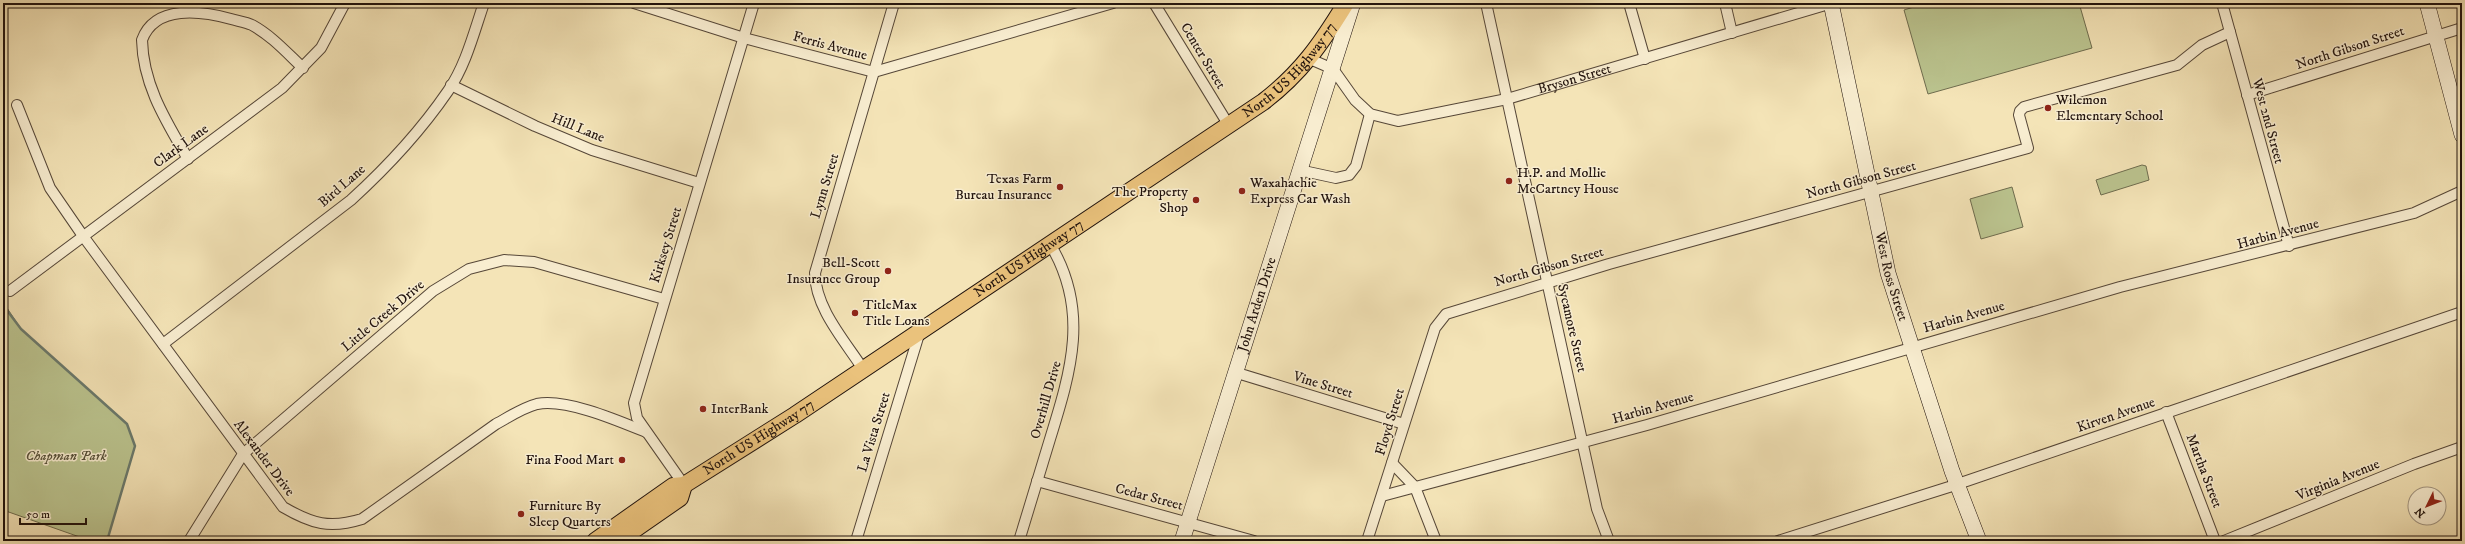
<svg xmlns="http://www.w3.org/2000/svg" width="2465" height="544" viewBox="0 0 2465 544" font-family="'IM FELL DW Pica',serif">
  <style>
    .green { fill: #bbc48f; stroke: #6e6c4e }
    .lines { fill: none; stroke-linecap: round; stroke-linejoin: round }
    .stream { stroke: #6b7a6d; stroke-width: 2.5 }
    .street-casing { stroke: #564738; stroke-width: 12 }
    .secondary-casing { stroke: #21130d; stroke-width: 16 }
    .primary-casing { stroke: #21130d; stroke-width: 18 }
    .street { stroke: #f8edd0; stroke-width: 10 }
    .secondary { stroke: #f8edd0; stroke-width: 15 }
    .primary { stroke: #eac27c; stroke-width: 16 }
    .poi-dot { fill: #8f2418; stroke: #f8edd0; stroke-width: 1.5 }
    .labels { text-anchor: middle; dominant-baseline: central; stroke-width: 3; stroke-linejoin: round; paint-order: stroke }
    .street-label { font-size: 14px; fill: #21130d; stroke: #f8edd0 }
    .poi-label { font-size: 14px; fill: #21130d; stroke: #f8edd0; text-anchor: start }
    .park-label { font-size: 14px; font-style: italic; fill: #57513a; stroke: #f8edd0 }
  </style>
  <rect width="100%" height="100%" fill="#f4e4b7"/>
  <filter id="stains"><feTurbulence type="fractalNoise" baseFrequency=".005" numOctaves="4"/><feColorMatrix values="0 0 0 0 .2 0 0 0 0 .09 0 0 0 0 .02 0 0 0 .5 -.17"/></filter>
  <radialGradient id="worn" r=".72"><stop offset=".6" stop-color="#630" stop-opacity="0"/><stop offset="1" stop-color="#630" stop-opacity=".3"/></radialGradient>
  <path class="green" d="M1927 3H2079L2092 48 1928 94 1904 10Z
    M2142 165 2146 166 2149 180 2101 195 2096 180Z
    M2012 187 2023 227 1981 239 1970 199Z
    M3 302 21 329 127 424 135 446 107 541H91L3 510Z"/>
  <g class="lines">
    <path class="stream" d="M3 305 21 329 127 424 135 446 107 541"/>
    <defs>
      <g id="street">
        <path d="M634 3 744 38 874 72 1113 3"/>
        <path d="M1154 3 1228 124"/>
        <path d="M1486 3 1597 509 1609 541"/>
        <path d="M1629 3 1645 59"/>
        <path d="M1725 3 1732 33"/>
        <path d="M2222 3 2289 246"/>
        <path id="s1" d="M1310 59 1333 69 1355 100 1370 114 1398 121 1507 99 1832 3"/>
        <path d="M451 85 535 126 592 150 699 183"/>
        <path d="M2247 95 2462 28"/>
        <path d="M17 105 50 188 83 236 283 507C312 524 330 529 362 519L496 424C509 417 522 408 537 404 566 398 619 421 646 432"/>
        <path d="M188 159C166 121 143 85 142 40 155 4 202 11 231 19 238 21 246 22 252 25 272 36 287 53 303 68"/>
        <path d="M1299 170 1336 178 1349 175 1356 166 1370 114"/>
        <path d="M10 291 282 88 321 48 345 3"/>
        <path d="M163 344 351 200C385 169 422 129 448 91 466 65 474 32 484 3"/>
        <path d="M863 369C845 341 815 308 815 273L894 3"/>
        <path d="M1234 372 1404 424"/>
        <path d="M2166 412 2215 541"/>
        <path d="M1392 463 1415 487 1436 541"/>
        <path d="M1037 481 1254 541"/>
        <path d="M684 485 637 418 634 403 754 3"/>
        <path d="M1382 496 1647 425 2120 287 2414 213 2462 191"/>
        <path d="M189 541 243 454 433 291 469 269 504 260 534 262 664 299"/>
        <path d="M856 541 920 331"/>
        <path d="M1019 541C1029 507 1040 473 1050 439 1071 371 1090 310 1050 244"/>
        <path d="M1367 541 1435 328 1446 314 1609 264 2028 148 2019 115 2020 111 2024 107 2177 65 2202 45 2230 32"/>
        <path d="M1778 541 1949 487 2462 312"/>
        <path d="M2224 541 2414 464 2462 447"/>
      </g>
      <g id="secondary">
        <path id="s2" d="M1831 3 1888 273 1952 471 1979 541"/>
        <path d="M2427 3 2462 135"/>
        <path id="s3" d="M1182 541 1353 3"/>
      </g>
      <g id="primary">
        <path id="s4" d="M595 541 673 486 684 485 795 415 1263 102C1301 73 1321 44 1346 3"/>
        <path d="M618 541 680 498 684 485"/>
      </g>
    </defs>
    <use href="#street" class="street-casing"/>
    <use href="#secondary" class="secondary-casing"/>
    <use href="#primary" class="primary-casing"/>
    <use href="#street" class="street"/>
    <use href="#secondary" class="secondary"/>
    <use href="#primary" class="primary"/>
  </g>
  <g class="poi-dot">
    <circle cx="2048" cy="108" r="4"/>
    <circle cx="1509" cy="181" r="4"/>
    <circle cx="1060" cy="187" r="4"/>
    <circle cx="1242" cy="191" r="4"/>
    <circle cx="1196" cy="200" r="4"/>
    <circle cx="888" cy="271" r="4"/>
    <circle cx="855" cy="313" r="4"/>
    <circle cx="703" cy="409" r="4"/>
    <circle cx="622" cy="460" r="4"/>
    <circle cx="521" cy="514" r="4"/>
  </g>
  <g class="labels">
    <g class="street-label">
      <text transform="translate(830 46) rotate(15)">Ferris Avenue</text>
      <text transform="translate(2350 48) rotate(-18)">North Gibson Street</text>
      <text transform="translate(1203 56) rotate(59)">Center Street</text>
      <text stroke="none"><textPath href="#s4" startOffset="842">North US Highway 77</textPath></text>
      <text stroke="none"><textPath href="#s1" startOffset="294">Bryson Street</textPath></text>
      <text transform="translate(2268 121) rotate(75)">West 2nd Street</text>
      <text transform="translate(578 128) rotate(22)">Hill Lane</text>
      <text transform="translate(181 146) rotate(-36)">Clark Lane</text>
      <text transform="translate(1861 180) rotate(-15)">North Gibson Street</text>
      <text transform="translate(342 186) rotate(-41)">Bird Lane</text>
      <text transform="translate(825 186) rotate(-73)">Lynn Street</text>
      <text transform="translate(2278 234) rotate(-15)">Harbin Avenue</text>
      <text transform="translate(666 245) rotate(-73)">Kirksey Street</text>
      <text stroke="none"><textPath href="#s4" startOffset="519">North US Highway 77</textPath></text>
      <text transform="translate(1549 267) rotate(-16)">North Gibson Street</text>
      <text stroke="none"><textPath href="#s2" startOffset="280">West Ross Street</textPath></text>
      <text stroke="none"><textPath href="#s3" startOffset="248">John Arden Drive</textPath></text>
      <text transform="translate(383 316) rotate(-40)">Little Creek Drive</text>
      <text transform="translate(1964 317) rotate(-16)">Harbin Avenue</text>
      <text transform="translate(1572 328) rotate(77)">Sycamore Street</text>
      <text transform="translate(1323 385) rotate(17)">Vine Street</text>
      <text transform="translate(1046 400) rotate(-74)">Overhill Drive</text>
      <text transform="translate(1653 408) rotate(-16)">Harbin Avenue</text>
      <text transform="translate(2116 415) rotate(-19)">Kirven Avenue</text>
      <text transform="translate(1390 422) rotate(-73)">Floyd Street</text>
      <text transform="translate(874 432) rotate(-73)">La Vista Street</text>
      <text stroke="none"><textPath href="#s4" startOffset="195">North US Highway 77</textPath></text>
      <text transform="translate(264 458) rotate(53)">Alexander Drive</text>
      <text transform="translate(2204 471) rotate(69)">Martha Street</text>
      <text transform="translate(2338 480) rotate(-22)">Virginia Avenue</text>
      <text transform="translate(1149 497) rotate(15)">Cedar Street</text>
    </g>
    <g class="poi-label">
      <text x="2056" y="100">Wilemon<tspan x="2056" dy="16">Elementary School</tspan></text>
      <text x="1517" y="173">H.P. and Mollie<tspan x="1517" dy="16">McCartney House</tspan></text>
      <text x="1052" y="179" text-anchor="end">Texas Farm<tspan x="1052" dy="16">Bureau Insurance</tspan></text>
      <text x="1250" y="183">Waxahachie<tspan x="1250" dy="16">Express Car Wash</tspan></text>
      <text x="1188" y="192" text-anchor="end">The Property<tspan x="1188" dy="16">Shop</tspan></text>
      <text x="880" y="263" text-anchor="end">Bell-Scott<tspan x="880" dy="16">Insurance Group</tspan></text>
      <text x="863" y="305">TitleMax<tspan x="863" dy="16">Title Loans</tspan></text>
      <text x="711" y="409">InterBank</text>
      <text x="614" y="460" text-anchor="end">Fina Food Mart</text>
      <text x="529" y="506">Furniture By<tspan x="529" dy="16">Sleep Quarters</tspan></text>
    </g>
    <g class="park-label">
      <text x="66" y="456">Chapman Park</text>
    </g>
  </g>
  <rect width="2465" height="544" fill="none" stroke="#f4e4b7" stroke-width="16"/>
  <rect x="4" y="4" width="2457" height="536" fill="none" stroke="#21130d" stroke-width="2"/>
  <rect x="8" y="8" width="2449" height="528" fill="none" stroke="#21130d"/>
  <g transform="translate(2427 506) rotate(227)"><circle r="19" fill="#f8edd0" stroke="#a29682"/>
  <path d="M0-3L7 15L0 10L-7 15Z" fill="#8f2418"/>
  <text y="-6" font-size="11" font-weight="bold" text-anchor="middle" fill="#21130d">N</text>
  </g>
  <path d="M20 518v6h66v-6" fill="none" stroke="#21130d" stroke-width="2"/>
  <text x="26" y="518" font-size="12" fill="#21130d" stroke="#f8edd0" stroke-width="3" paint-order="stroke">50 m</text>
  <rect width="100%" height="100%" filter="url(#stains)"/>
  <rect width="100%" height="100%" fill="url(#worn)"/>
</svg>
